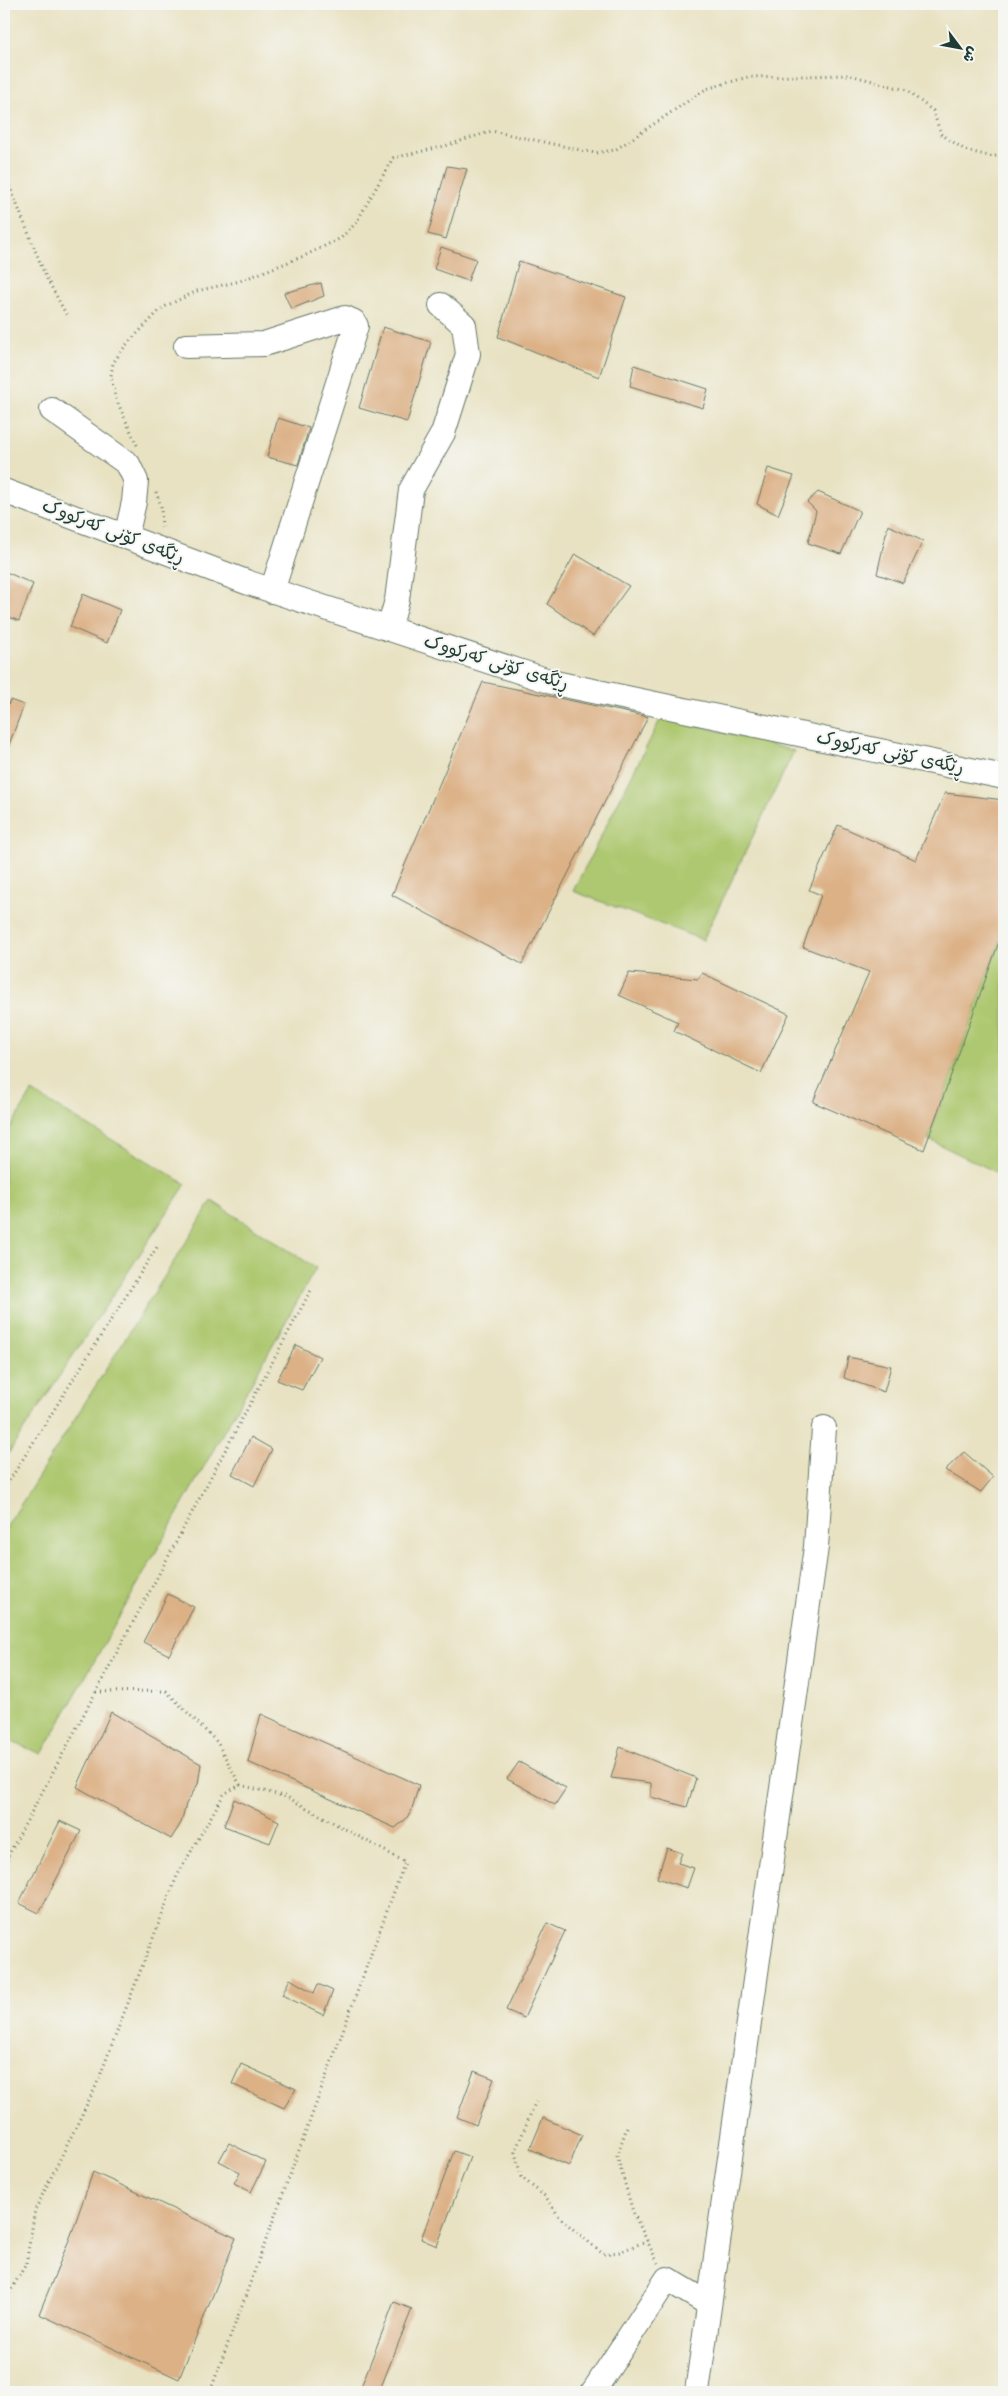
<svg xmlns="http://www.w3.org/2000/svg" width="1008" height="2396" viewBox="0 0 1008 2396" font-family="Mynerve,'Playpen Sans Arabic',sans-serif">
  <style>
    .green { fill: #adc86f; stroke: #668252 }
    .building { fill: #dcb186 }
    .lines { fill: none; stroke-linecap: round; stroke-linejoin: round }
    .minor-casing { stroke: #657766; stroke-width: 26 }
    .path { stroke: #657766; stroke-width: 3; stroke-dasharray: 1 4; stroke-linecap: butt }
    .minor { stroke: #fff; stroke-width: 24 }
    .labels { text-anchor: middle; dominant-baseline: central; stroke-width: 4; stroke-linejoin: round; paint-order: stroke }
    .street-label { font-size: 18px; fill: #1f3d34; stroke: #f6f6f2 }
  </style>
  <rect width="100%" height="100%" fill="#f6f6f2"/>
  <filter id="ink" filterUnits="userSpaceOnUse"><feTurbulence type="fractalNoise" baseFrequency=".02" numOctaves="2"/><feDisplacementMap in="SourceGraphic" scale="10" xChannelSelector="R" yChannelSelector="G"/><feConvolveMatrix kernelMatrix="1 2 1 2 8 2 1 2 1" color-interpolation-filters="sRGB"/></filter>
  <filter id="wash" filterUnits="userSpaceOnUse"><feTurbulence type="fractalNoise" baseFrequency=".0096" numOctaves="4" result="noise"/><feDisplacementMap in="SourceGraphic" scale="20" xChannelSelector="R" yChannelSelector="G"/><feGaussianBlur stdDeviation="1.12" result="paint"/><feColorMatrix in="noise" values="0 0 0 0 0 0 0 0 0 0 0 0 0 0 0 0 0 1.4 0 .05"/><feComposite in="paint" operator="in"/></filter>
  <g filter="url(#wash)">
    <rect width="100%" height="100%" fill="#e8e2c2"/>
    <path class="green" d="M662 716 794 751 703 940 573 891Z
      M1004 928V1176L928 1139Z
      M32 1092 186 1184 4 1460V1139Z
      M212 1201 316 1268 42 1754 4 1739V1531Z"/>
    <g id="blocks">
      <path class="building" d="M447 166 467 169 446 239 428 234Z
        M441 247 476 259 468 281 434 269Z
        M519 261 626 297 599 377 498 337Z
        M321 283 324 296 291 309 284 293Z
        M383 327 431 342 407 422 359 408Z
        M634 365 708 389 703 408 630 386Z
        M278 418 309 428 298 465 267 457Z
        M768 468 794 476 778 515 757 504Z
        M818 492 860 511 841 554 808 543 816 511 807 502Z
        M888 525 923 541 903 583 877 574Z
        M575 554 629 586 593 636 547 604Z
        M4 571 33 584 19 621 4 615Z
        M83 594 120 610 107 643 70 627Z
        M483 682 648 717 522 964 392 895Z
        M10 700 24 705 5 755 4 716Z
        M945 793 1004 800V928L924 1150 813 1102 869 972 803 947 821 895 809 890 838 825 916 860Z
        M629 973 698 979 702 973 789 1014 761 1073 674 1031 678 1022 619 995Z
        M296 1345 320 1357 302 1390 277 1380Z
        M848 1357 891 1366 884 1392 844 1378Z
        M251 1437 272 1449 254 1486 232 1474Z
        M964 1452 993 1477 981 1492 945 1470Z
        M168 1594 194 1607 169 1655 143 1642Z
        M111 1712 201 1764 198 1784 186 1804 181 1823 171 1839 77 1787Z
        M261 1714 419 1785 411 1812 404 1821 395 1828 248 1762Z
        M620 1747 696 1778 687 1807 651 1797V1783L611 1778Z
        M519 1762 566 1788 555 1805 507 1779Z
        M234 1799 279 1821 270 1843 224 1826Z
        M60 1821 81 1831 39 1913 19 1903Z
        M667 1848 682 1853 678 1863 694 1868 687 1888 657 1878Z
        M547 1923 565 1931 524 2018 506 2010Z
        M290 1979 314 1993 318 1984 333 1991 323 2015 282 1995Z
        M241 2064 296 2089 284 2108 232 2084Z
        M474 2071 494 2079 476 2125 457 2117Z
        M543 2118 582 2135 569 2166 530 2149Z
        M229 2143 266 2162 251 2192 234 2183 240 2172 219 2161Z
        M454 2151 470 2157 437 2246 421 2239Z
        M93 2172 236 2238 179 2379 39 2314 71 2235Z
        M394 2302 412 2309 379 2392H359Z"/>
    </g>
  </g>
  <g filter="url(#ink)">
    <use href="#blocks" fill-opacity="0" stroke="#657766" stroke-width="1"/>
    <g class="lines">
      <defs>
        <path id="minor" d="M186 346 264 344 345 318 354 322 356 326 272 591
          M52 410 128 464 136 481 134 502 126 537
          M4 491 249 583 555 683 1004 777
          M389 629 397 600 411 490 443 433 468 354 464 325 441 305
          M593 2392 667 2279 709 2304
          M697 2392 816 1547 824 1428"/>
      </defs>
      <use href="#minor" class="minor-casing"/>
      <path class="path" d="M4 172 45 275 67 316
        M137 445 115 397 111 376 113 363 126 345 162 308 197 291 240 281 304 256 341 238 356 223 393 158 445 146 492 131 595 153 615 150 706 89 748 77 850 75 906 90 933 111 941 134 965 150 993 157 1004 153
        M156 492 161 506 162 530
        M4 1489 157 1247
        M96 1692 166 1691 217 1742 240 1785
        M4 1845 8 1856 4 1881
        M8 1856 311 1290
        M536 2101 515 2152 521 2177 546 2197 560 2218 603 2254 619 2252 647 2241
        M627 2127 617 2156 633 2212 658 2263
        M4 2302 26 2264 35 2210 96 2086 177 1876 224 1794 240 1785 287 1797 405 1862 210 2392
        M4 2384 17 2392"/>
      <use href="#minor" class="minor"/>
    </g>
  </g>
  <g class="labels">
    <g class="street-label">
      <text transform="translate(113 532) rotate(21)">ڕێگەی کۆنی کەرکووک</text>
      <text transform="translate(496 663) rotate(17)">ڕێگەی کۆنی کەرکووک</text>
      <text transform="translate(890 753) rotate(12)">ڕێگەی کۆنی کەرکووک</text>
    </g>
  </g>
  <rect width="1008" height="2396" fill="none" stroke="#f6f6f2" stroke-width="20"/>
  <g transform="translate(960 48) rotate(122)" stroke="#f6f6f2" stroke-width="4" paint-order="stroke">
  <path d="M0-4L9 19L0 12L-9 19Z" fill="#1f3d34"/>
  <text y="-8" font-size="14" font-weight="bold" text-anchor="middle" fill="#1f3d34">ش</text>
  </g>
</svg>
